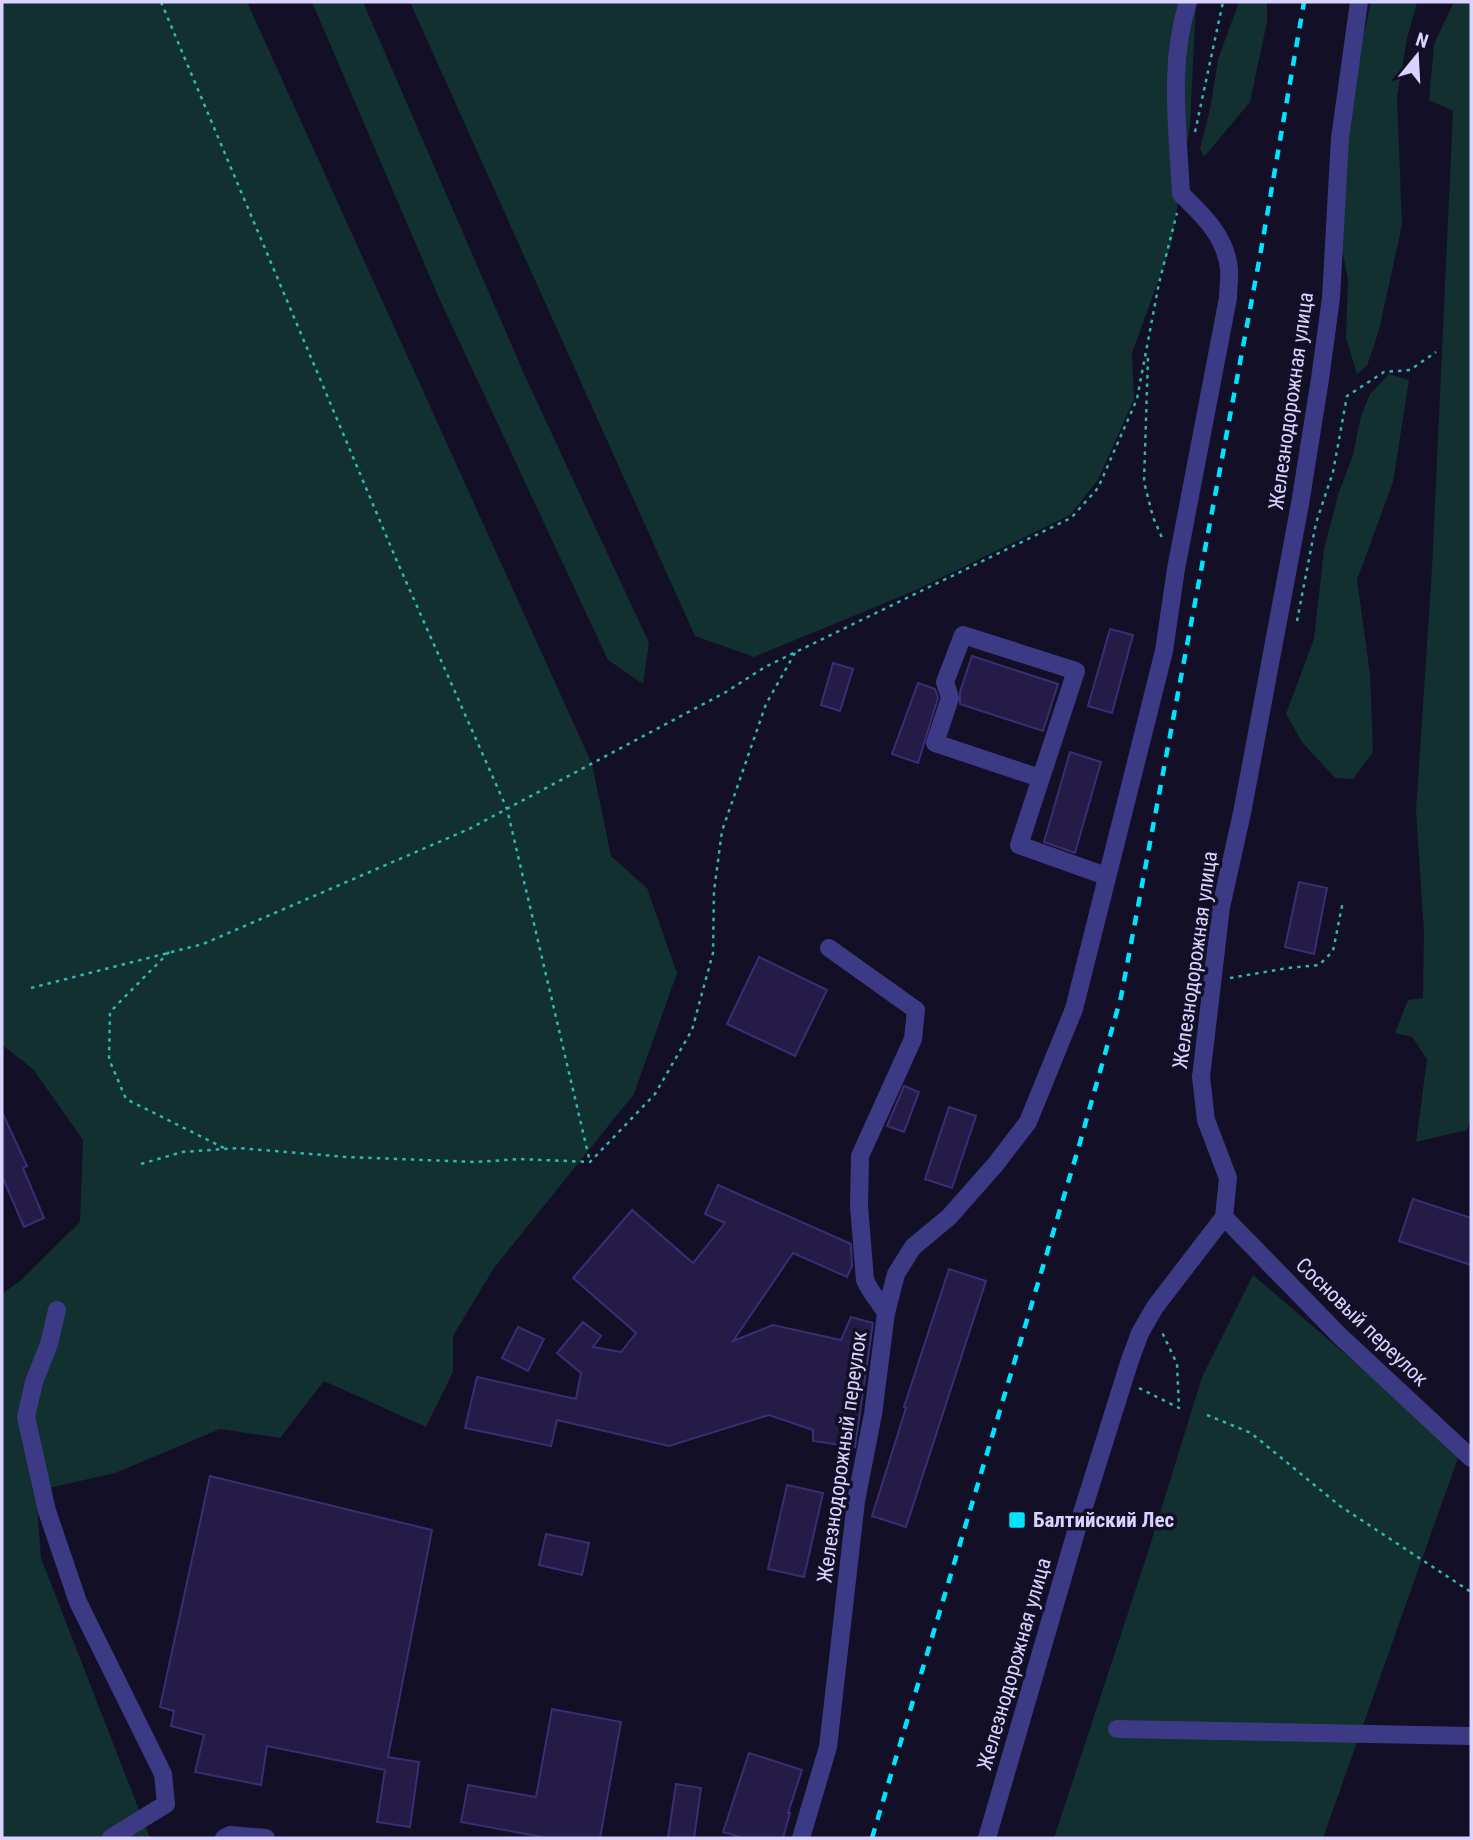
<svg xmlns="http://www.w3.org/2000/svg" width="1473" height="1840" viewBox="0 0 1473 1840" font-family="'Roboto Condensed',sans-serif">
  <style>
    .green { fill: #12302f }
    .building { fill: #241b47; stroke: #3b2d73; stroke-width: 2 }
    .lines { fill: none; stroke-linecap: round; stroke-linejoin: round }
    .path { stroke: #2fb8b0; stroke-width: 2.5; stroke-dasharray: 3.5 5; stroke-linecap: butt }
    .minor { stroke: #3d3a85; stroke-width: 18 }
    .rail { stroke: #00e5ff; stroke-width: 4.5; stroke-dasharray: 10 9; stroke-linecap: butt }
    .poi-dot { fill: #00e5ff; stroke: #130f26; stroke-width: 2.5 }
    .labels { text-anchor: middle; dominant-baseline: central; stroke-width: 7; stroke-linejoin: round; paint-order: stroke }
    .street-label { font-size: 21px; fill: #d9d4ff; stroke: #130f26 }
    .poi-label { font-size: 21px; font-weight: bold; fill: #d9d4ff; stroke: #130f26; text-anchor: start }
  </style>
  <rect width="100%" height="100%" fill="#130f26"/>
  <path class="green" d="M2 2H247L592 764 611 856 647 888 677 973 634 1094 494 1268 453 1336V1372L426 1427 324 1381 280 1438 220 1429 115 1473 36 1491 41 1558 150 1838H2V1294L20 1281 80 1222 83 1140 33 1069 2 1045Z
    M312 2H363L525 376 649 643 643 684 608 660 439 298Z
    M410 2H1196L1190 124 1171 246 1132 353 1134 399 1098 480 1070 515 916 590 754 657 695 636Z
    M1239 2H1267V22L1250 102 1204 157 1200 149 1211 105 1218 59Z
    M1371 2H1417L1407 39 1397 96 1402 225 1379 330 1367 366 1357 374 1346 338 1348 280 1337 223 1352 87Z
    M1454 2H1471V1117L1467 1130 1416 1142 1427 1059 1412 1037 1395 1033 1408 1000 1423 998 1424 932 1416 811 1432 568 1453 111 1429 100 1434 44Z
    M1389 374 1409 380 1393 482 1357 580 1370 674 1373 752 1353 779 1335 778 1302 742 1286 714 1314 639 1324 549 1338 495 1353 455 1361 416 1370 394Z
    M1253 1275 1460 1452 1323 1838H1054L1148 1552 1202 1377Z"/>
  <path class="building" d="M1110 629 1133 635 1112 713 1088 706Z
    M972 656 1058 684 1043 731 960 704V692Z
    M833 663 853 669 840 711 821 705Z
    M918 683 935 689 938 698 918 763 892 754Z
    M1070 752 1101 762 1075 853 1044 842Z
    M1299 882 1327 888 1314 954 1285 947Z
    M759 957 827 990 795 1056 727 1024Z
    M904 1086 919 1092 904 1132 887 1126Z
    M949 1107 976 1116 952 1188 925 1179Z
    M2 1112 27 1166 23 1168 44 1218 24 1227 2 1176Z
    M718 1185 851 1244 852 1266 847 1277 793 1253 733 1341 773 1325 841 1340 851 1317 873 1323 855 1447 813 1441V1430L769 1415 669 1446 557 1420 551 1446 465 1428 477 1377 576 1399 581 1373 557 1353 583 1322 601 1336 593 1347 621 1352 636 1333 573 1278 632 1210 693 1263 725 1223 705 1214Z
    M1413 1199 1471 1218V1265L1399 1241Z
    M949 1269 986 1281 906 1527 872 1516 906 1408 904 1407Z
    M518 1327 544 1339 528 1371 502 1358Z
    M210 1476 432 1530 388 1757 419 1762 410 1827 377 1822 385 1770 267 1746 261 1785 195 1772 204 1735 171 1726 174 1711 160 1707Z
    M787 1485 823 1493 804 1577 768 1569Z
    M546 1534 589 1543 582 1575 539 1565Z
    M552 1709 621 1722 600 1838H548L461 1822 468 1785 536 1797Z
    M749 1753 802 1770 788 1813H790L783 1838H744L723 1832Z
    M676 1784 701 1788 694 1838H668Z"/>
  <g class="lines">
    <path class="path" d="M161 2 396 559 507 809 590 1162
      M1195 132 1223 2
      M1148 358 1144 482 1153 517 1163 540
      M1297 621 1316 523 1333 472 1347 396 1384 372 1410 370 1436 352
      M169 952 110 1012 109 1059 126 1099 224 1148
      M1230 978 1288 968 1319 965 1333 951 1343 901
      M31 988 203 944 469 829 726 692 765 667 1071 518 1098 488 1137 399 1159 283 1177 213
      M141 1164 182 1152 238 1148 347 1157 476 1162 520 1159 590 1162 655 1094 692 1030 713 953 714 891 722 831 766 704 795 653
      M1139 1388 1179 1408 1177 1364 1161 1330
      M1207 1415 1251 1433 1340 1506 1471 1592"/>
    <path class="minor" d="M1040 778 935 743 950 698 945 682 963 635 1076 671 1019 845 1106 876
      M1224 1217 1339 1335 1471 1458
      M57 1310 49 1344 34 1382 26 1417 47 1511 78 1602 163 1774 166 1804 111 1838
      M886 1313 896 1274 913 1247 949 1217 995 1165 1028 1122 1074 1009 1164 651 1176 569 1228 298C1228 288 1230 278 1229 269 1226 237 1203 215 1181 194 1178 130 1168 64 1188 2
      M1117 1729 1471 1736
      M224 1838 230 1835 266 1838
      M801 1838 828 1747 856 1501 873 1414 886 1313C879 1301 870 1292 865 1280L859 1206 860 1156 913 1039 916 1010 829 948
      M987 1838 1076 1532 1130 1360 1140 1333 1155 1307 1224 1217 1228 1178 1206 1120 1201 1077 1221 907 1242 813 1300 504 1320 379 1331 298 1340 138 1359 2"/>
    <path class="rail" d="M872 1838 1079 1146 1121 997 1260 256 1304 2"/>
  </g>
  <rect class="poi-dot" x="1008" y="1511" width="18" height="18" rx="3.5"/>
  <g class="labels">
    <g class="street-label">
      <text transform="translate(1291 401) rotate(-82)">Железнодорожная улица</text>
      <text transform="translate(1195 960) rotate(-82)">Железнодорожная улица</text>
      <text transform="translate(1362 1322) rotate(44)">Сосновый переулок</text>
      <text transform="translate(842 1457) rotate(-82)">Железнодорожный переулок</text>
      <text transform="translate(1014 1664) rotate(-74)">Железнодорожная улица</text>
    </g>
    <g class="poi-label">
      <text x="1033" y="1520">Балтийский Лес</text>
    </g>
  </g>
  <rect width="1473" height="1840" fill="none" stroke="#d9d4ff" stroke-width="7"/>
  <g transform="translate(1417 56) rotate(18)" stroke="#130f26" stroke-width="5" paint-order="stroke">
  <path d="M0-5L12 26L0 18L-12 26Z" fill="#d9d4ff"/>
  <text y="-10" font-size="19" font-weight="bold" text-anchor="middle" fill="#d9d4ff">N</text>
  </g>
</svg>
